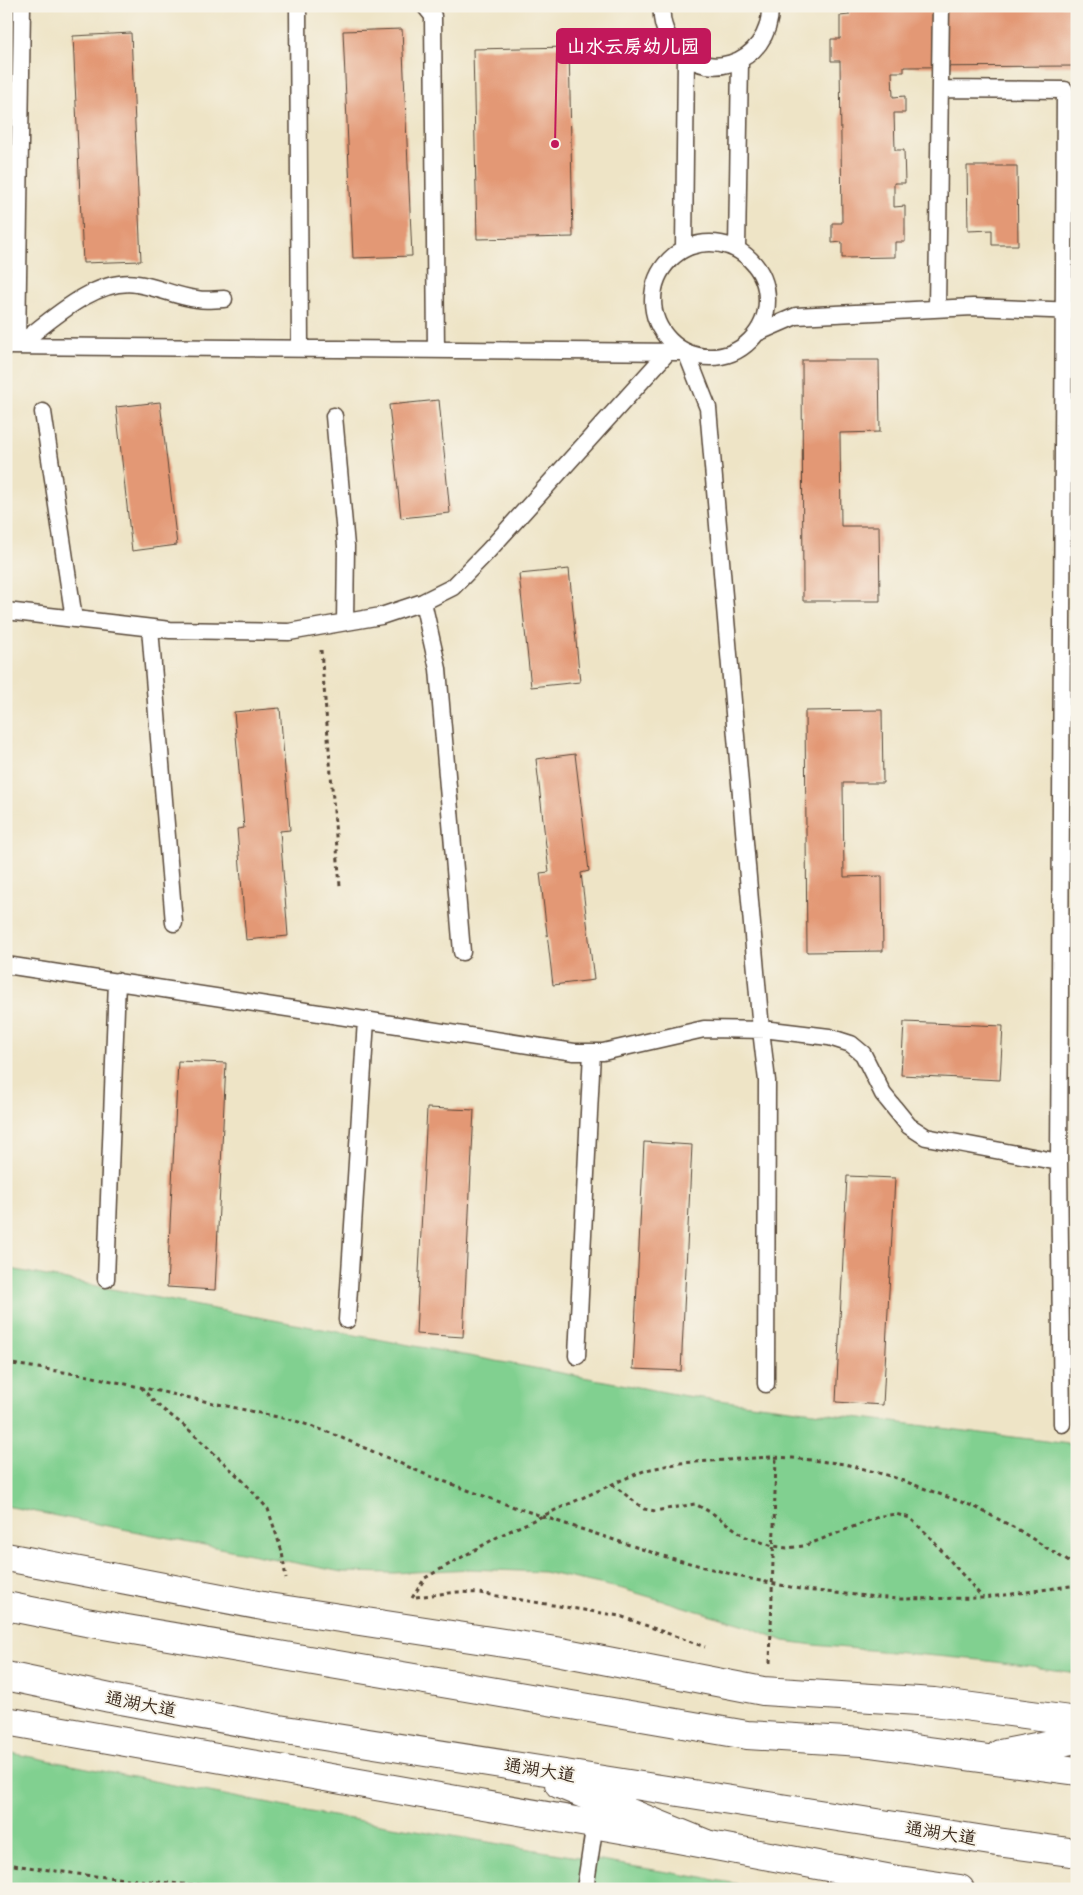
<svg xmlns="http://www.w3.org/2000/svg" width="1083" height="1895" viewBox="0 0 1083 1895" font-family="Caveat,'LXGW WenKai TC',sans-serif">
  <style>
    .green { fill: #81d090; stroke: #5e7d57 }
    .building { fill: #e39874 }
    .lines { fill: none; stroke-linecap: round; stroke-linejoin: round }
    .lane-casing { stroke: #564637; stroke-width: 19 }
    .street-casing { stroke: #564637; stroke-width: 30 }
    .primary-casing { stroke: #564637; stroke-width: 30 }
    .path { stroke: #564637; stroke-width: 3; stroke-dasharray: 4 4; stroke-linecap: butt }
    .lane { stroke: #fff; stroke-width: 16 }
    .street { stroke: #fff; stroke-width: 28 }
    .primary { stroke: #fff; stroke-width: 28 }
    .labels { text-anchor: middle; dominant-baseline: central; stroke-width: 4; stroke-linejoin: round; paint-order: stroke }
    .street-label { font-size: 18px; fill: #3b2a1e; stroke: #f7f3e8 }
    .leader { fill: none; stroke: #c2185b; stroke-width: 2 }
    .callout-dot { fill: #c2185b; stroke: #f7f3e8; stroke-width: 2 }
    .callout { fill: #c2185b; stroke: #c2185b; stroke-width: 2 }
    .callout-label { font-size: 19px; text-anchor: middle; font-weight: bold; fill: #fff }
  </style>
  <rect width="100%" height="100%" fill="#f7f3e8"/>
  <filter id="ink" filterUnits="userSpaceOnUse"><feTurbulence type="fractalNoise" baseFrequency=".02" numOctaves="2"/><feDisplacementMap in="SourceGraphic" scale="10" xChannelSelector="R" yChannelSelector="G"/><feConvolveMatrix kernelMatrix="1 2 1 2 8 2 1 2 1" color-interpolation-filters="sRGB"/></filter>
  <filter id="wash" filterUnits="userSpaceOnUse"><feTurbulence type="fractalNoise" baseFrequency=".0096" numOctaves="4" result="noise"/><feDisplacementMap in="SourceGraphic" scale="20" xChannelSelector="R" yChannelSelector="G"/><feGaussianBlur stdDeviation="1.12" result="paint"/><feColorMatrix in="noise" values="0 0 0 0 0 0 0 0 0 0 0 0 0 0 0 0 0 1.4 0 .05"/><feComposite in="paint" operator="in"/></filter>
  <g filter="url(#wash)">
    <rect width="100%" height="100%" fill="#eee4c6"/>
    <path class="green" d="M6 1268 203 1307 686 1396 1077 1445V1673L980 1660 814 1645 784 1641 742 1624 623 1589 544 1572 470 1569 394 1573 342 1572 6 1506Z
      M6 1752 321 1814 768 1889H6Z"/>
    <g id="blocks">
      <path class="building" d="M849 6H1077V66L904 67V72H892L893 97 905 96V113H894L895 150H904L905 183H894V207L905 206V242H895V257L842 258V242L832 243V223H842L840 61H831V39H840V16L849 15Z
        M402 29 412 256 353 258 343 31Z
        M131 33 141 261 83 263 73 36Z
        M569 47 573 237 477 239 473 49Z
        M967 166H1017L1018 245H992V230L968 231Z
        M802 360H879L880 432 840 433 841 526H879L880 601H803Z
        M439 400 450 513 401 518 389 405Z
        M160 402 177 545 132 551 116 407Z
        M569 569 580 682 531 687 519 574Z
        M280 708 290 830 280 831 288 936 246 940 237 829 244 828 234 712Z
        M882 710 883 783H843L844 877 882 876 883 951 807 952 805 711Z
        M575 754 589 871 581 873 594 980 553 985 540 873 549 872 536 759Z
        M904 1022 1003 1026 1000 1080 901 1075Z
        M178 1061 226 1063 215 1290 167 1287Z
        M427 1108 474 1110 463 1337 416 1334Z
        M644 1142 692 1145 681 1371 633 1369Z
        M847 1176 895 1178 883 1405 836 1402Z"/>
    </g>
  </g>
  <g filter="url(#ink)">
    <use href="#blocks" fill-opacity="0" stroke="#564637" stroke-width="1"/>
    <g class="lines">
      <defs>
        <path id="lane" d="M298 6 300 348
          M425 6 433 16 436 350
          M662 6C661 16 663 27 668 36 697 89 772 66 770 6
          M940 89 1065 90 1059 1162 1062 1424
          M653 300a57 57 0 1 1 114 0a57 57 0 1 1-114 0Z
          M684 248 686 57
          M737 248 740 61
          M937 309 941 6
          M757 333 796 316 973 307 1077 311
          M6 346 686 352 708 408 761 1030 767 1081 766 1384
          M17 346 22 6
          M17 346C49 322 95 277 137 284 158 287 177 297 197 299 206 301 215 299 224 299
          M43 412 74 619
          M334 416 346 546 345 622
          M423 602 438 669 462 952
          M6 611 170 630 289 632 381 616 423 602 453 587 489 550 668 352
          M150 628 174 923
          M6 965 574 1052H603L704 1029 771 1030 829 1037 851 1044 863 1054 883 1094 909 1126 926 1137 1059 1162
          M106 1279 117 981
          M347 1320 366 1020
          M577 1356 592 1052
          M585 1889 593 1836"/>
        <path id="street" d="M6 1557 268 1607 556 1651 763 1691 934 1702 1077 1721
          M6 1721 678 1839 892 1879 960 1889"/>
        <path id="primary" d="M6 1606 86 1622 747 1735 862 1742 1077 1771
          M6 1676 110 1698 279 1729 997 1842 1077 1853
          M1000 1754 1077 1739
          M559 1784 709 1845"/>
      </defs>
      <use href="#lane" class="lane-casing"/>
      <use href="#street" class="street-casing"/>
      <use href="#primary" class="primary-casing"/>
      <path class="path" d="M321 650 340 886
        M6 1363 89 1376 296 1421 328 1432 427 1475 508 1505 663 1556 746 1578 805 1590 897 1599 983 1598 1077 1585
        M141 1387 155 1403 187 1428 243 1481 268 1509 282 1552 286 1579
        M612 1484 644 1509 655 1511 695 1504 712 1513 746 1537 773 1546 787 1548 804 1546 881 1516 896 1514 910 1518 926 1533 983 1598
        M416 1597 457 1592 479 1593 620 1616 705 1647
        M412 1598 425 1578 501 1535 617 1482 646 1470 680 1463 771 1457 793 1458 845 1464 890 1476 975 1507 1017 1529 1077 1567
        M770 1663 776 1458
        M6 1864 85 1875 180 1884 295 1889"/>
      <use href="#lane" class="lane"/>
      <use href="#street" class="street"/>
      <use href="#primary" class="primary"/>
    </g>
  </g>
  <g class="labels">
    <g class="street-label">
      <text transform="translate(141 1704) rotate(11)">通湖大道</text>
      <text transform="translate(540 1770) rotate(9)">通湖大道</text>
      <text transform="translate(941 1833) rotate(9)">通湖大道</text>
    </g>
  </g>
  <path class="leader" d="M555 144L557 46"/>
  <circle class="callout-dot" cx="555" cy="144" r="5"/>
  <rect class="callout" x="557" y="29" width="153" height="34" rx="5"/>
  <g class="callout-label">
    <text x="633" y="53">山水云房幼儿园</text>
  </g>
  <rect width="1083" height="1895" fill="none" stroke="#f7f3e8" stroke-width="25"/>
</svg>
